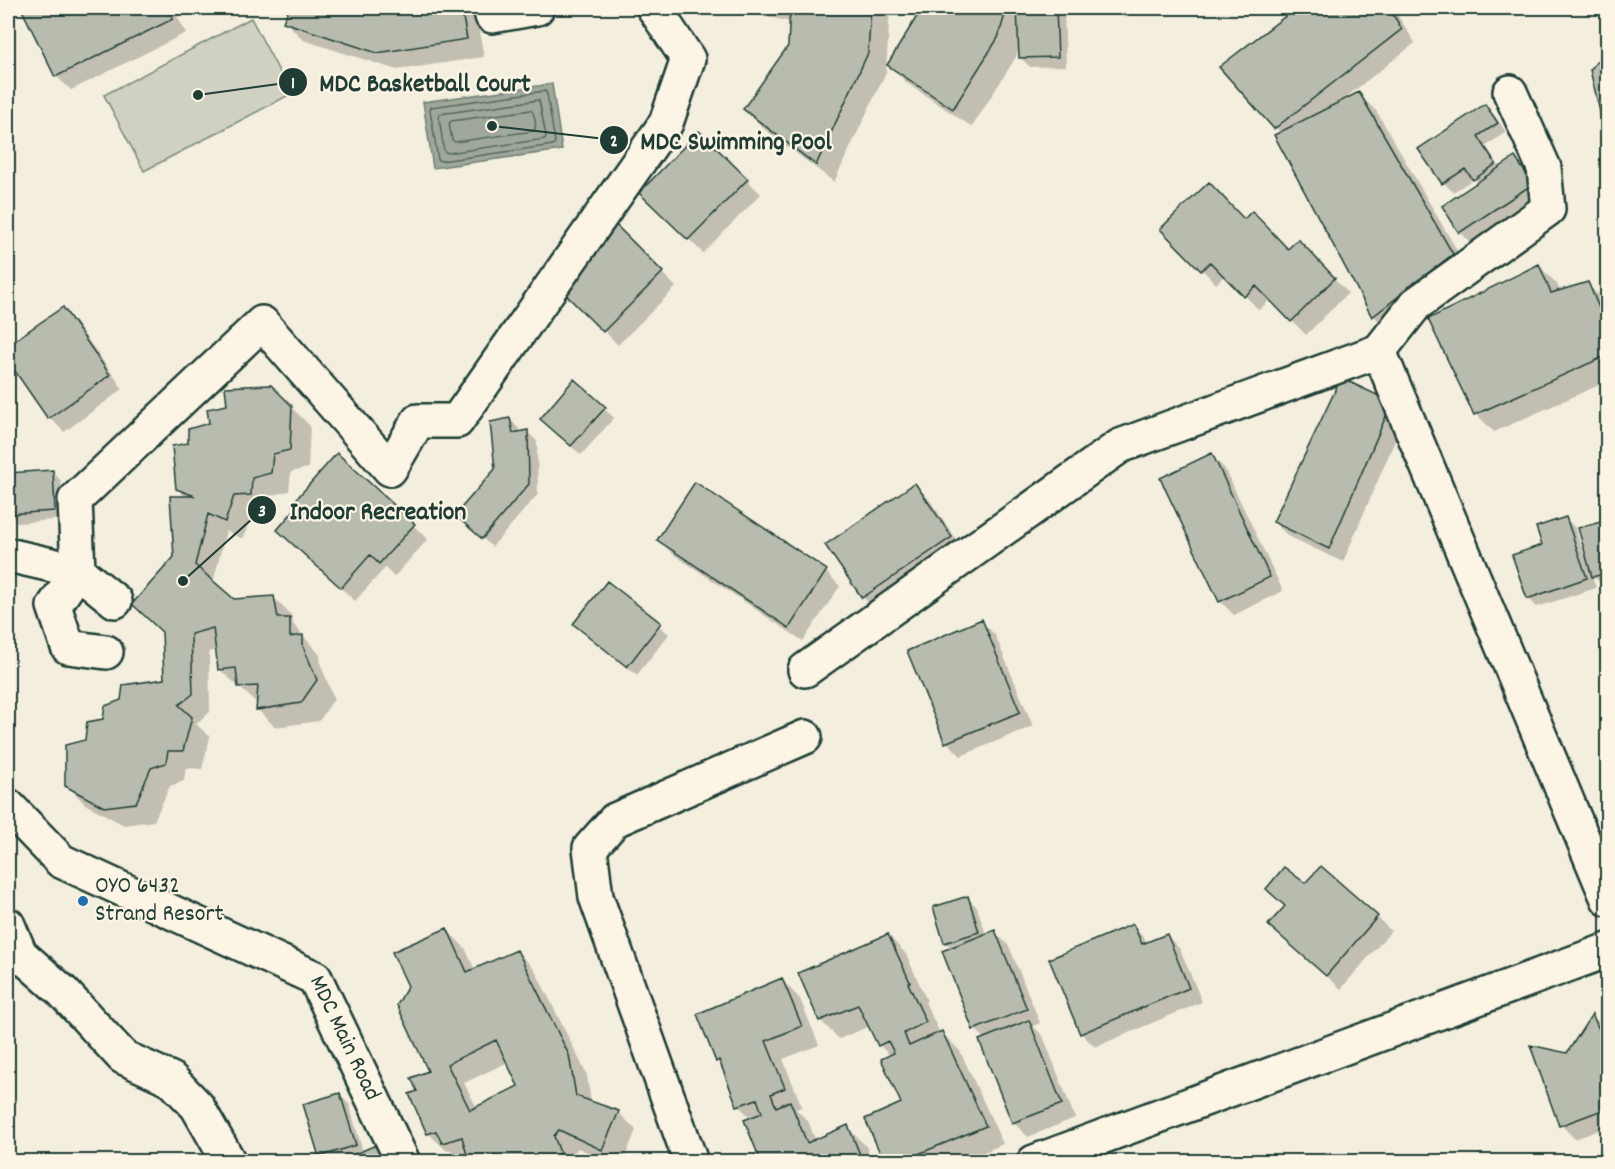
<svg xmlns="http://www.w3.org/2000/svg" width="1615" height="1169" viewBox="0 0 1615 1169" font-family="Dekko,sans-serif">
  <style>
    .green { fill: #d0d1c2; stroke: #78877b; stroke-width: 1.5 }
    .water { fill: #a0a89b; stroke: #6c7d72; stroke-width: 1.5 }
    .shadow { fill: #0003; fill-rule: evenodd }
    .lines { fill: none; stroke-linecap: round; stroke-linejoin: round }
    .shore { stroke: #53685d; stroke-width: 1.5 }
    .building { fill: #b8bcae; stroke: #1f3d34; stroke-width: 1.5; fill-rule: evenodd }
    .minor-casing { stroke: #1f3d34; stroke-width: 38 }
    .minor { stroke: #fcf5e5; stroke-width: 33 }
    .poi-dot { fill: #1f6fb2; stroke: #fcf5e5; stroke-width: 2 }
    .labels { text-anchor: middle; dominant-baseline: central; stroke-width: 4.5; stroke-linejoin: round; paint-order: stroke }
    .poi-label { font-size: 24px; fill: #1f3d34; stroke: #fcf5e5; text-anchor: start }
    .street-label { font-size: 24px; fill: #1f3d34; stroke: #fcf5e5 }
    .leader { fill: none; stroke: #1f3d34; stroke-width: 2 }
    .callout-dot { fill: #1f3d34; stroke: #fcf5e5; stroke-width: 2 }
    .mark-label { font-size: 18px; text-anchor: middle; font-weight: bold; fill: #fff }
    .callout-label { font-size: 26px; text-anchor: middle; font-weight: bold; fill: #1f3d34; stroke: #fcf5e5; stroke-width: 4.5; stroke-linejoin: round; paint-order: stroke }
  </style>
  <rect width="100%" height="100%" fill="#f3eede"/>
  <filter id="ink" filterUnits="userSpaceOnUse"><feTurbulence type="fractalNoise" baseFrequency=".0167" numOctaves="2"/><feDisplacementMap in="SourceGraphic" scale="12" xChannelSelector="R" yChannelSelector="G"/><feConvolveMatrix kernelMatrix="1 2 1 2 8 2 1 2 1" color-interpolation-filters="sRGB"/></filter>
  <g filter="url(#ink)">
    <path class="green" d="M251 18 291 94 144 171 104 95Z"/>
    <path class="water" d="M552 84 562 150 433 168 423 102Z"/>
    <path class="shadow" d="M22 8H173L186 33 71 90 56 76Z
      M291 8H562V11L479 30 484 57 397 70 303 40 285 21Z
      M728 8H890L886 72 834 182 763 128 745 109 789 47 791 22Z
      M924 8H1064L1066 66 1030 67 1020 57 1019 45 1016 57 972 127 907 83 889 65Z
      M1299 8H1393L1415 43 1341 101 1359 94 1377 112 1470 273 1392 335 1374 316 1276 136 1281 133 1221 68Z
      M1485 106 1494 115 1506 132 1486 146 1501 169 1515 159 1524 169 1541 194 1470 242 1461 233 1444 207 1479 183 1474 179 1453 192 1444 183 1421 149Z
      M699 133 761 194 703 253 642 193Z
      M616 227 676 287 618 345 559 285Z
      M1163 229 1289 251 1298 242 1348 293 1306 335 1271 299 1259 310 1225 275 1216 284Z
      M1539 266 1557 284 1560 292 1587 284 1606 302 1608 307V381L1494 432 1476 414Z
      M62 309 76 323 123 389 64 432 50 418 8 358V347Z
      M1341 380 1405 417 1343 562 1288 536 1274 522Z
      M575 381 614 418 581 455 551 428Z
      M291 407 310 426 308 468 291 472 289 491 270 496 269 513 252 514 243 539 226 531 213 583 233 601 274 598 292 616 293 624 320 655 321 665 334 699 319 721 275 727 257 709 258 704 219 669 217 650 209 652 210 712 196 724 210 737 202 769 186 768 184 781 170 786 154 821 124 825 85 804 67 785 86 741 104 720 166 680 175 558 186 498 177 488 190 445Z
      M510 419 519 429 520 433 527 432 537 441 538 494 492 547 467 524 496 470Z
      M1211 455 1225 469 1283 591 1234 615 1220 601Z
      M337 456 428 539 394 577 385 568 355 601 293 543 298 508Z
      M52 471 61 481 64 519 18 523 9 514 8 475Z
      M915 485 929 499 964 551 877 611 863 597Z
      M1566 518 1575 528 1585 557 1588 556 1608 522V590L1591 574 1596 588 1537 607 1528 598 1544 546Z
      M659 540 826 572 840 586 803 641 673 554Z
      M607 583 669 634 637 675 575 624Z
      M981 621 995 635 1033 726 961 756 947 742Z
      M1305 885 1377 917 1391 931 1341 989 1270 925 1286 907 1268 889Z
      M968 898 977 907 986 935 995 932 1009 946 1040 1023 1033 1026 1043 1036 1075 1118 1028 1137 1014 1123 981 1040 985 1039 975 1029 952 949 945 942Z
      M1133 925 1148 943 1166 935 1180 949 1202 1002 1095 1047 1081 1033Z
      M447 930 465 948 475 970 517 951 535 970 587 1075 591 1103 618 1112 636 1130 623 1162H609L578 1148 572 1155 574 1162H471L470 1158 461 1160 451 1150 447 1151 428 1133 419 1092 430 1072ZM508 1062 520 1087 477 1108 464 1083Z
      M888 935 906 954 927 1001 925 1002 940 1033H942L960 1051 1003 1144 961 1162H886L903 1103 891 1056 879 1045 870 1026 839 1039 820 1020Z
      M782 980 800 999 819 1045 783 1059 802 1107 796 1109 808 1121 816 1141 847 1127 866 1146 873 1162H763L752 1119 739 1106 723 1067 717 1061Z
      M1593 1016 1608 1033V1127L1575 1139 1561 1125 1568 1055Z
      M339 1094 349 1104 363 1152 376 1147 385 1157 387 1162H326L320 1156Z"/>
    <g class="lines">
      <path class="shore" d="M545 91 547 94 555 142 553 145 441 161 438 160 430 110 431 107Z
        M539 100 546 136 545 139 448 153 444 151 439 117 440 114Z
        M531 110C535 114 537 127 534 131L455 142 452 140 449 124 451 121Z"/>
    </g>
    <path class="building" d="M21 8H167L173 19 55 77Z
      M289 8H481L462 12 467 39 377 53 283 22Z
      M788 8H871L868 53 816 165 743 109 788 46 790 8Z
      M922 8H1007L998 38 953 109 887 65Z
      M1017 8H1056L1058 57 1019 58Z
      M1296 8H1389L1402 29 1274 129 1219 67Z
      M1608 39V145L1590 70 1607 49Z
      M1359 92 1453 254 1372 317 1274 135Z
      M1485 104 1498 123 1478 136 1496 164 1473 180 1465 169 1442 184 1418 149Z
      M699 131 748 179 688 240 639 193Z
      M1515 157 1533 184 1459 233 1442 206Z
      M1209 182 1244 219 1252 211 1288 249 1298 239 1335 278 1291 322 1256 286 1244 297 1210 262 1201 271 1160 229Z
      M616 225 663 272 603 332 556 285Z
      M1539 264 1551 293 1588 282 1608 329V355L1474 415 1428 319Z
      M63 307 110 375 48 419 8 361V345Z
      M1341 378 1392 402 1329 549 1273 522Z
      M574 379 606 407 571 446 540 419Z
      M271 385 292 406 290 450 273 454 271 473 252 478 251 495 234 496 225 522 208 514 195 565 234 599 274 596 278 618H290V637L303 635V646L317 680 301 703 256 710 258 686 238 687 236 668 218 670 213 628 191 634 193 694 179 705 192 717 183 751H168L166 763 151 768 136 803 104 807 65 786V745L85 740 87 722 103 719 105 706 121 700 123 685 164 679 162 632 132 604 174 557 170 496H195L176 489 172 446 188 443V429L209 423 207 409 227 405 225 387Z
      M510 418 513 433 528 430 529 484 482 539 455 515 495 469 490 422Z
      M337 453 415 524 379 564 370 555 341 588 277 530 296 508 292 504Z
      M1212 453 1270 577 1219 602 1160 478Z
      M53 470 55 511 8 514V473Z
      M695 482 827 570 789 628 657 540Z
      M915 483 952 537 862 598 825 545Z
      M1566 517 1587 578 1527 599 1512 555 1542 545 1536 527Z
      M1608 520V573L1592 577 1578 528Z
      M607 581 661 623 627 667 573 624Z
      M982 619 1020 712 945 743 907 651Z
      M1321 866 1378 916 1326 976 1268 925 1285 906 1266 889 1284 867 1305 883Z
      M968 896 979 932 944 943 933 907Z
      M1133 924 1142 944 1167 934 1189 988 1080 1034 1049 959Z
      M447 928 467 972 517 950 569 1055 576 1096 619 1111 602 1150 559 1130 554 1136 560 1153 542 1162H496L494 1155 482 1162H469L462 1137 442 1143 436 1131 427 1134 409 1094 417 1091 411 1078 428 1071 397 1005 408 986 392 952ZM496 1040 518 1086 470 1110 447 1064Z
      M995 930 1027 1009 973 1030 942 951Z
      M888 934 910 982 908 983 926 1022 904 1033 909 1046 942 1031 986 1126 899 1162H884L865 1119 901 1103 881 1059 894 1053 888 1041 878 1046 858 1005 819 1021 798 973Z
      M782 978 802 1026 766 1041 785 1088 771 1094 776 1107 790 1101 807 1143 848 1125 863 1162H761L744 1120 762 1113 757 1099 737 1106 719 1060 716 1062 697 1014Z
      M1592 1014 1604 1040 1608 1039V1108L1559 1126 1530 1045 1567 1053Z
      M1029 1020 1062 1104 1012 1123 979 1040Z
      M340 1093 356 1145 319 1157 303 1104Z
      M376 1145 382 1162H336Z"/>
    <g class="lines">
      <defs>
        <g id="minor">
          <path d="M492 16 537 8"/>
          <path d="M1379 351 1416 304 1548 209 1544 168 1510 92"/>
          <path d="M8 555 78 571 115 601"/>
          <path d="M106 652 68 647 54 606 78 571 75 500 262 323 390 469 418 421H457L666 123 688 59 654 8"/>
          <path d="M805 670 1120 446 1379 351 1608 899"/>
          <path id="s1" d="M8 806 61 861 315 978 403 1162"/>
          <path d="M8 925 20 954 63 992 123 1057 171 1079 197 1106 229 1162"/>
          <path d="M691 1162 596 897 590 848 615 820 805 737"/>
          <path d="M1034 1162 1608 950"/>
        </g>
      </defs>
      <use href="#minor" class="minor-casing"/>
      <use href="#minor" class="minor"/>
    </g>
  </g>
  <circle class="poi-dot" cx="83" cy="901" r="6"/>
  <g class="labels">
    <g class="poi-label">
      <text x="95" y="887">OYO 6432<tspan x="95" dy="28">Strand Resort</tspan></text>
    </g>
    <g class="street-label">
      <text stroke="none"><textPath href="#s1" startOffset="423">MDC Main Road</textPath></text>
    </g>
  </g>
  <path class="leader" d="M198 95L293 82M492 126L614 140M183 581L262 510"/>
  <g class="callout-dot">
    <circle cx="198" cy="95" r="6"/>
    <circle cx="492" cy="126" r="6"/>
    <circle cx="183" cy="581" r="6"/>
    <circle cx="293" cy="82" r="15"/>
    <circle cx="614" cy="140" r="15"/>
    <circle cx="262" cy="510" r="15"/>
  </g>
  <g class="mark-label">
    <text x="293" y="88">1</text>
    <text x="614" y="146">2</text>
    <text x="262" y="516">3</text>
  </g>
  <g class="callout-label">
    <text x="425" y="91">MDC Basketball Court</text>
    <text x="736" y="149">MDC Swimming Pool</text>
    <text x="378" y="519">Indoor Recreation</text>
  </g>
  <rect width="1615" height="1169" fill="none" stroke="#fcf5e5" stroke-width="30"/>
  <rect x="15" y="15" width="1585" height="1139" fill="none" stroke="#1f3d34" stroke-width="2" filter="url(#ink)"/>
</svg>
